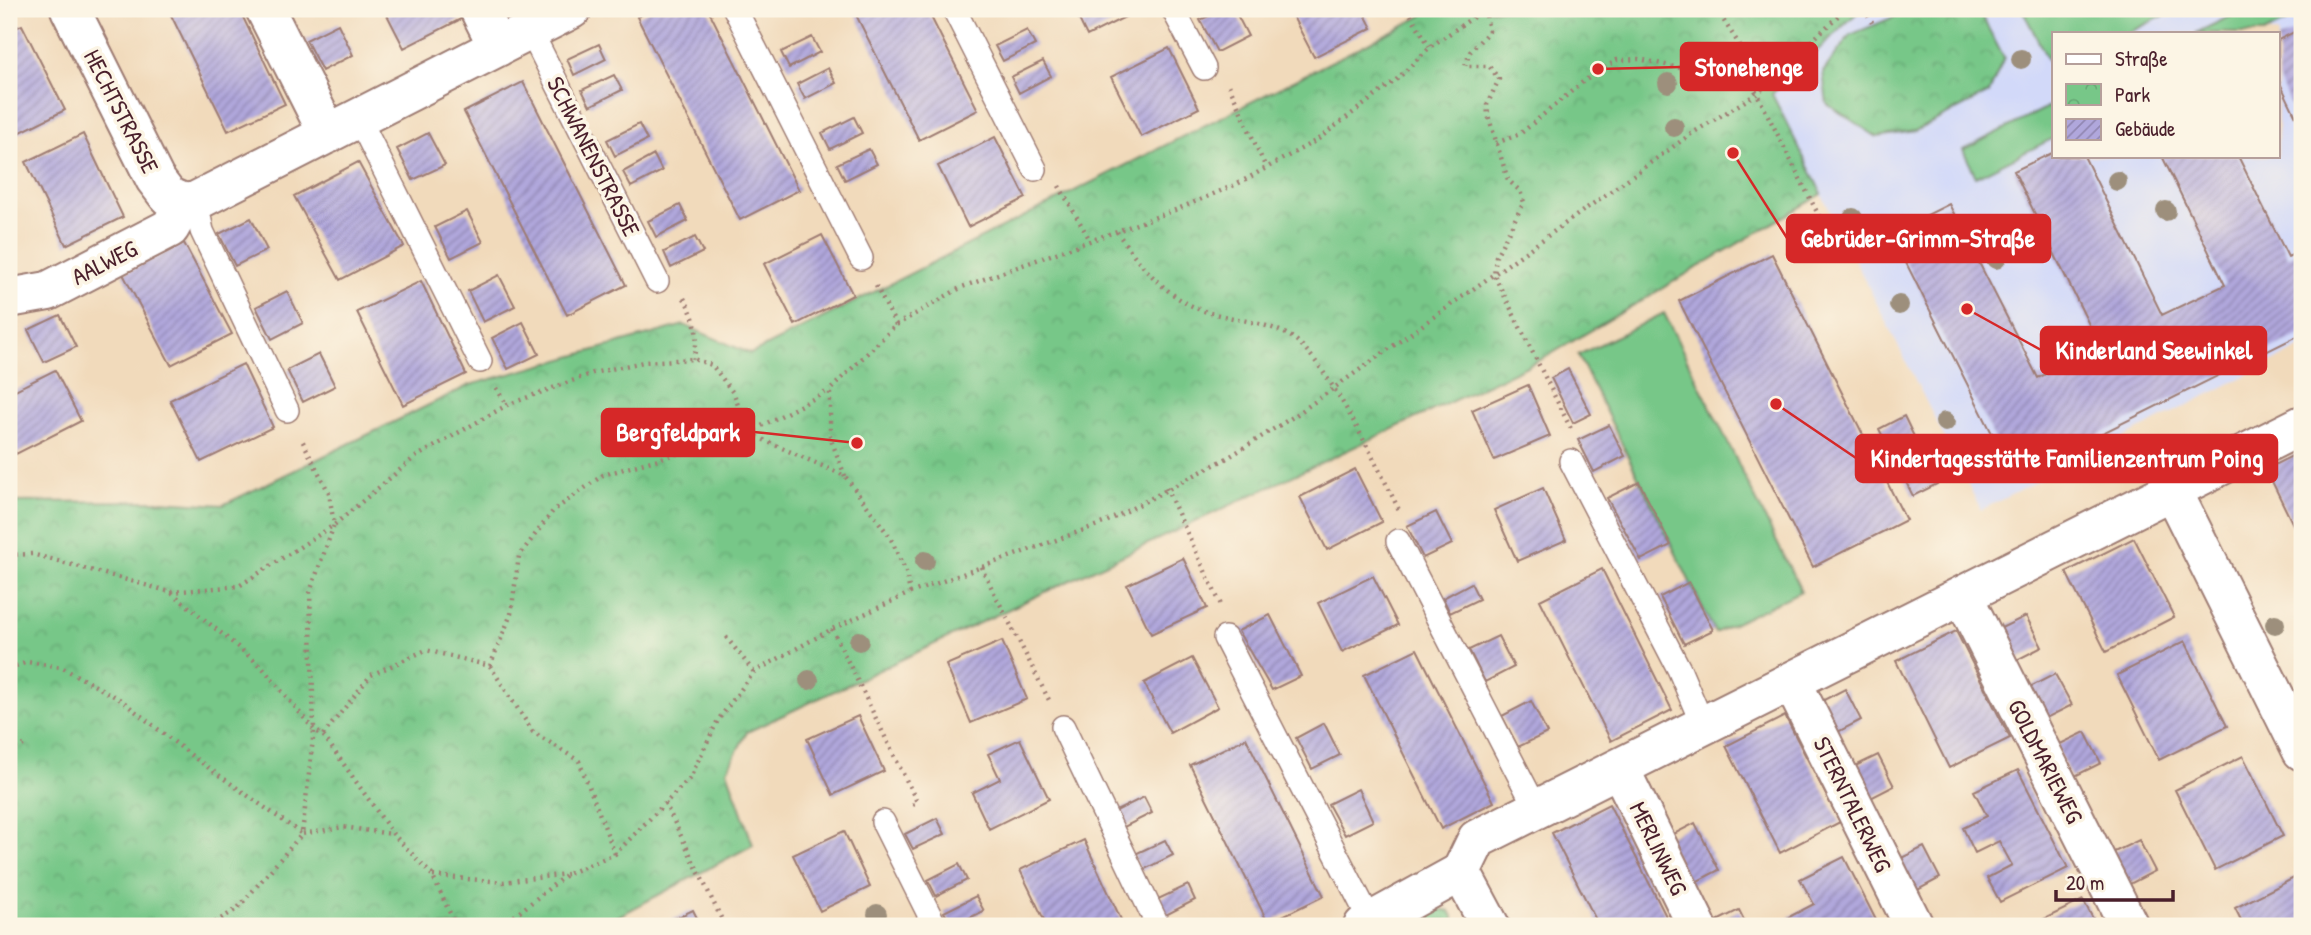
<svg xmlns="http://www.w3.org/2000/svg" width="2311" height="935" viewBox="0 0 2311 935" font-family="'Patrick Hand',sans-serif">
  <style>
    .built { fill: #d2d9f9; fill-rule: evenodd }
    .grass { fill: #77c788; stroke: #60735a; stroke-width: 2 }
    .park { fill: url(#park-crowns); stroke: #60735a; stroke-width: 2 }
    .building { fill: url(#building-hatch) }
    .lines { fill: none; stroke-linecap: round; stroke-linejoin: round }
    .service-casing { stroke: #9e7c73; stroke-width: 26 }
    .minor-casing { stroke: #9e7c73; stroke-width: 42 }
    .path { stroke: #9e7c73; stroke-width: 4.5; stroke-dasharray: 2 5; stroke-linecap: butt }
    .service { stroke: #fff; stroke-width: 23 }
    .minor { stroke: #fff; stroke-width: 38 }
    .tree { fill: #9d8f7b }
    .labels { text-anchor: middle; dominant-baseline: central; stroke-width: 7; stroke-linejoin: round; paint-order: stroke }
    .street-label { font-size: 24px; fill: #4a1f2b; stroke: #fcf5e5 }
    .leader { fill: none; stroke: #d62828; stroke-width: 2.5 }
    .callout-dot { fill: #d62828; stroke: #fcf5e5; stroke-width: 2.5 }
    .callout { fill: #d62828; stroke: #d62828; stroke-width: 2.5 }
    .callout-label { font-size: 26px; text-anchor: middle; font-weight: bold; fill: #fff }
  </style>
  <defs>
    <pattern id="park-crowns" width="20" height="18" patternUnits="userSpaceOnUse" patternTransform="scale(1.75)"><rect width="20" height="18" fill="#77c788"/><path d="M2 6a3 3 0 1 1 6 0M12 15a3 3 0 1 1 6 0" fill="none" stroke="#68aa76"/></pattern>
    <pattern id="building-hatch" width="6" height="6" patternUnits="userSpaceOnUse" patternTransform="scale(1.75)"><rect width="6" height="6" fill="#b0a7dc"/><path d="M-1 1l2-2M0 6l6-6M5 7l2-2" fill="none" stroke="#9187b3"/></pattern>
  </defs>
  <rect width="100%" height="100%" fill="#fcf5e5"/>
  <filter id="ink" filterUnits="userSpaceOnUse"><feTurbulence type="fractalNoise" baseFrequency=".0143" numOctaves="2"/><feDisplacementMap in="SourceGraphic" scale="14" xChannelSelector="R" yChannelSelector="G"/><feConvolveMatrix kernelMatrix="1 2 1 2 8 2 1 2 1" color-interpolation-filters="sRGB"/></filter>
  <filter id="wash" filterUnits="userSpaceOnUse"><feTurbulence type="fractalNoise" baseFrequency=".00686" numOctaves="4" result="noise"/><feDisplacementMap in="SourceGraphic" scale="28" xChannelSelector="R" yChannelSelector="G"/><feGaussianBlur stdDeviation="1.57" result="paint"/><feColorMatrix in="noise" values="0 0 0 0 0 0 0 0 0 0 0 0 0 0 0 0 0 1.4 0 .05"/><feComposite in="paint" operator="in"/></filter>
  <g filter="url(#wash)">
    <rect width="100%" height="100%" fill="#f1dabb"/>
    <path class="built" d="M1861 9H2302V347L1981 510 1771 94ZM2054 33H2278V156H2054Z"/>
    <path class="grass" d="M2022 9H2177L2128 33H2054L2053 70Z
      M2245 9H2302V14L2264 33H2196Z
      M2054 104V138L1976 177 1963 150Z
      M1664 313 1801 591 1715 633 1578 355Z"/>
    <path class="park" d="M1425 9H1861L1772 94 1822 194 1544 358 747 732 727 770 753 845 600 926H9V502L160 501 223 505 470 385 684 325 751 354 1422 16Z
      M1913 9H1978L2004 58 1989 93 1915 131 1877 137 1827 104 1823 72 1850 35Z
      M1440 909 1450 911 1458 926H1406Z"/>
    <g id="blocks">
      <path class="building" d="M168 9H239L285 104 228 131Z
        M384 9H456L461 19 404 48Z
        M653 9H708L799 190 740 220 637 17Z
        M853 9H927L978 110 919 140Z
        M1074 9H1141L1087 36Z
        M1224 9H1234L1248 36 1217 52 1200 20Z
        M1289 9H1362L1372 28 1314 57Z
        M338 24 353 55 322 71 306 40Z
        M22 25 65 110 9 138V31Z
        M2302 28V129L2278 79V40Z
        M1027 30 1035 45 1003 61 995 46Z
        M812 37 820 52 789 68 781 52Z
        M599 44 606 59 574 75 567 59Z
        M1169 48 1199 108 1141 137 1111 77Z
        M1043 61 1051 76 1019 93 1011 77Z
        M828 68 836 83 805 99 797 84Z
        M614 75 622 90 590 106 582 90Z
        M523 82 626 285 567 315 464 112Z
        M854 117 862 133 830 149 822 133Z
        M639 124 647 140 615 156 607 140Z
        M428 133 445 165 413 180 397 149Z
        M83 134 123 217 66 245 26 162Z
        M995 137 1026 198 968 227 938 166Z
        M869 149 877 164 845 180 837 164Z
        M2054 152V156H2084L2162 315 2225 285 2162 156H2238L2288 257 2302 250V334L2014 477 1891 233 1949 204 2038 378 2100 347 2014 171Z
        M654 155 662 171 631 187 623 172Z
        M358 162 404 246 340 280 294 196Z
        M680 205 688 221 656 237 648 221Z
        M467 211 483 242 451 258 435 227Z
        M251 218 267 250 235 266 219 234Z
        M822 235 853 295 795 325 764 264Z
        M695 237 703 252 671 268 664 252Z
        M184 243 232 334 171 365 123 274Z
        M1772 254 1906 520 1813 567 1679 301Z
        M499 275 515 306 483 322 468 291Z
        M421 281 466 374 403 405 357 312Z
        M287 291 303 323 272 339 256 307Z
        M60 315 76 347 44 362 28 330Z
        M523 322 539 354 508 369 492 338Z
        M319 354 335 386 303 402 287 370Z
        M243 364 273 427 201 462 170 400Z
        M1568 369 1591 414 1573 423 1551 378Z
        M55 370 81 421 16 454 9 440V393Z
        M1528 385 1550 436 1494 460 1472 410Z
        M1904 416 1937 484 1913 496 1879 429Z
        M1609 425 1625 456 1594 472 1578 440Z
        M2302 451V543L2266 469Z
        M1355 469 1382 522 1327 550 1300 497Z
        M1639 482 1671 545 1641 560 1607 498Z
        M1543 488 1566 540 1517 561 1494 510Z
        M1436 512 1452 544 1423 558 1407 526Z
        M2134 538 2174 617 2106 652 2066 572Z
        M1183 558 1207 608 1151 634 1127 585Z
        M1602 569 1672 710 1611 741 1540 600Z
        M1373 576 1398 625 1342 652 1318 603Z
        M1689 582 1713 630 1684 644 1660 597Z
        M1471 583 1479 599 1450 613 1443 598Z
        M1270 615 1301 676 1272 690 1238 631Z
        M2026 616 2042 647 2013 662 1997 630Z
        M1956 631 2010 738 1949 768 1896 661Z
        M1498 636 1514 667 1485 682 1469 650Z
        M1002 641 1027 699 971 723 946 665Z
        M2185 641 2227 726 2159 760 2117 675Z
        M1417 649 1494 802 1441 829 1364 675Z
        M1192 658 1218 707 1170 733 1144 683Z
        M2055 674 2072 705 2042 720 2026 689Z
        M1845 689 1861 720 1832 735 1816 704Z
        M1531 701 1547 733 1518 747 1502 716Z
        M858 716 884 771 833 795 807 739Z
        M1785 716 1840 822 1780 853 1726 746Z
        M1324 723 1340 755 1312 769 1296 738Z
        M2085 732 2101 763 2071 778 2056 746Z
        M1246 738 1324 896 1268 923 1190 765Z
        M1020 739 1049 799 989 829 972 793 1000 779 988 754Z
        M1878 755 1894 786 1865 801 1849 769Z
        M2243 756 2283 836 2215 870 2175 790Z
        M2018 770 2068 868 2000 902 1987 878 2012 865 1999 841 1975 853 1963 828 1987 816 1974 791Z
        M1358 789 1373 821 1345 835 1328 804Z
        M1144 797 1152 813 1120 829 1112 813Z
        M1609 804 1671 926H1599L1552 833Z
        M937 818 945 834 913 849 905 834Z
        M1695 823 1719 870 1690 885 1666 838Z
        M844 831 870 887 820 911 793 855Z
        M1084 840 1124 926H1047L1020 870Z
        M1165 840 1173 855 1141 871 1133 855Z
        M2139 840 2155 871 2126 886 2110 854Z
        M1924 847 1940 878 1912 893 1895 861Z
        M1844 857 1879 926H1794L1789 917 1814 904 1800 879Z
        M959 864 967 880 936 896 928 880Z
        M2302 874V926H2244L2235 908Z
        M1188 885 1195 900 1164 916 1156 900Z
        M976 896 984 911 952 926 944 912Z
        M2083 900 2097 926H2042L2040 921Z
        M693 910 701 926H659Z
        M1739 910 1747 926H1707Z"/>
    </g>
  </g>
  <g filter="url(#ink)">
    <use href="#blocks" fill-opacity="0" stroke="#9e7c73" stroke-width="2"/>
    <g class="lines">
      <defs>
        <path id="service" d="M735 9 861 258
          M954 9 1035 169
          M1173 9 1204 68
          M530 30 657 281
          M359 119 480 361
          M196 201 202 231 287 410
          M1571 461 1679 669 1704 728
          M1398 541 1538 812
          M1225 638 1371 922
          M1063 727 1158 926
          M883 822 935 926"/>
        <path id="minor" d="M70 9 155 179 168 196 184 203
          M265 9 328 134
          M479 9 498 47
          M184 203 196 201 572 9
          M9 298 48 291 170 228 184 203
          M2172 490 2302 751
          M1963 596 2129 926
          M1792 682 1914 926
          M1620 769 1697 926
          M1461 872 1490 926
          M1363 926 1461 872 1477 839 2302 425"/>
      </defs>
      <use href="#service" class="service-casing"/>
      <use href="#minor" class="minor-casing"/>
      <path class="path" d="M1407 9 1430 47
        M1485 9 1489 31 1470 52 1465 66H1489L1499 79 1487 105 1488 115 1508 180 1520 191 1524 202 1496 256 1494 275 1572 431
        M1716 9 1739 44 1752 84 1819 216
        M1865 9 1872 23
        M1229 85 1266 168
        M1496 143 1520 134 1584 81 1617 60 1639 59 1752 84
        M1059 186 1090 240
        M1117 232C1139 264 1168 300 1207 312 1235 320 1269 322 1293 338 1327 361 1380 471 1399 510
        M876 286 896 325
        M684 298C696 319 700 336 693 359
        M496 388 507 405
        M845 476 830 437V390L896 325 962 287 1178 209 1237 184 1317 140 1395 81 1430 47 1485 9
        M1166 488 1222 607
        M9 555 32 554 171 592 261 666 314 730 323 735 393 834 432 875 456 926
        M981 567 1049 700
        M171 592 239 586 334 525 414 458 507 405 593 373 643 362 693 359 712 365 734 394 748 433 845 476 890 537 906 572 910 593 832 629 754 672 718 720 690 778 615 854 567 874 502 926
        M910 593 1106 522 1229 457 1296 415 1691 134 1758 93 1845 9
        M832 629 917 802 910 807
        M726 637 754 672
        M490 666 511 614 519 556 553 511 603 475 748 433 830 390
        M9 668 28 662 61 667 121 700 192 756 302 834 314 730 310 592 334 525 329 493 301 438
        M323 735 371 675 426 650 490 666 533 732 579 761 615 854
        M9 749 24 745
        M665 803 725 926
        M433 876 503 882 567 874
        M209 926 237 909 302 834 343 827 392 834"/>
      <use href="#service" class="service"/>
      <use href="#minor" class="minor"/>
    </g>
    <g class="tree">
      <circle cx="2021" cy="59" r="10"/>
      <circle cx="1668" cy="83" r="10"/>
      <circle cx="1674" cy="127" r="10"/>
      <circle cx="2117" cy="181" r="10"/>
      <circle cx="2166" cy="211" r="10"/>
      <circle cx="1853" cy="218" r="10"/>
      <circle cx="1875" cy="252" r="10"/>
      <circle cx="1996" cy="259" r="10"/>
      <circle cx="1899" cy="305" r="10"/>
      <circle cx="1945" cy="422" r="10"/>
      <circle cx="925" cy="561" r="10"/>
      <circle cx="2275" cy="624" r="10"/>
      <circle cx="859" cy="641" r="10"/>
      <circle cx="809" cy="680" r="10"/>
      <circle cx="877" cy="914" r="10"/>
    </g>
  </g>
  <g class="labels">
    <g class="street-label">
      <text transform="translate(122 111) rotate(63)">HECHTSTRASSE</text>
      <text transform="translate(594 156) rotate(63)">SCHWANENSTRASSE</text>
      <text transform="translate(104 262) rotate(-27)">AALWEG</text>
      <text transform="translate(2046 761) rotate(63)">GOLDMARIEWEG</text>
      <text transform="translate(1853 804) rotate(64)">STERNTALERWEG</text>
      <text transform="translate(1659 848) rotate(64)">MERLINWEG</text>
    </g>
  </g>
  <path class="leader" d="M1598 69L1681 67M1733 153L1787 238M1967 309L2041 350M857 443L754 432M1776 404L1856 458"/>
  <g class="callout-dot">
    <circle cx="1598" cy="69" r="7"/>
    <circle cx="1733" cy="153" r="7"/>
    <circle cx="1967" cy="309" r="7"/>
    <circle cx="857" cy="443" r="7"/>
    <circle cx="1776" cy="404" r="7"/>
  </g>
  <g class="callout">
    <rect x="1681" y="43" width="136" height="47" rx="7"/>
    <rect x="1787" y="215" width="263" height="47" rx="7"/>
    <rect x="2041" y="327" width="225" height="47" rx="7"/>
    <rect x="602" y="409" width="152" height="47" rx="7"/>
    <rect x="1856" y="435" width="421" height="47" rx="7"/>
  </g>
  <g class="callout-label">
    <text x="1749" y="76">Stonehenge</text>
    <text x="1918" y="247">Gebrüder-Grimm-Straße</text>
    <text x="2154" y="359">Kinderland Seewinkel</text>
    <text x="678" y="441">Bergfeldpark</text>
    <text x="2067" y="467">Kindertagesstätte Familienzentrum Poing</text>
  </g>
  <rect width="2311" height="935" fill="none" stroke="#fcf5e5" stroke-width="35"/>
  <rect x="2052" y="32" width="228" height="126" fill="#fcf5e5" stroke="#b59f9b" stroke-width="2"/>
  <rect x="2066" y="54" width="35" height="10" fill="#ffffff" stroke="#b59f9b" stroke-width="2"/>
  <text x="2115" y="66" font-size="21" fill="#4a1f2b">Straße</text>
  <rect x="2066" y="84" width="35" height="21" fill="url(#park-crowns)" stroke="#b59f9b" stroke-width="2"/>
  <text x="2115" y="102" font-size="21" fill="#4a1f2b">Park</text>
  <rect x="2066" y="119" width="35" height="21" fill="url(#building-hatch)" stroke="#b59f9b" stroke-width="2"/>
  <text x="2115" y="136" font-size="21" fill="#4a1f2b">Gebäude</text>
  <path d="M2056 890v10h117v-10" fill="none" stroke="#4a1f2b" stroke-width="3.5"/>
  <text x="2066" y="890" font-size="21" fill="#4a1f2b" stroke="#fcf5e5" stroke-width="5" paint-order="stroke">20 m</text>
</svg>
